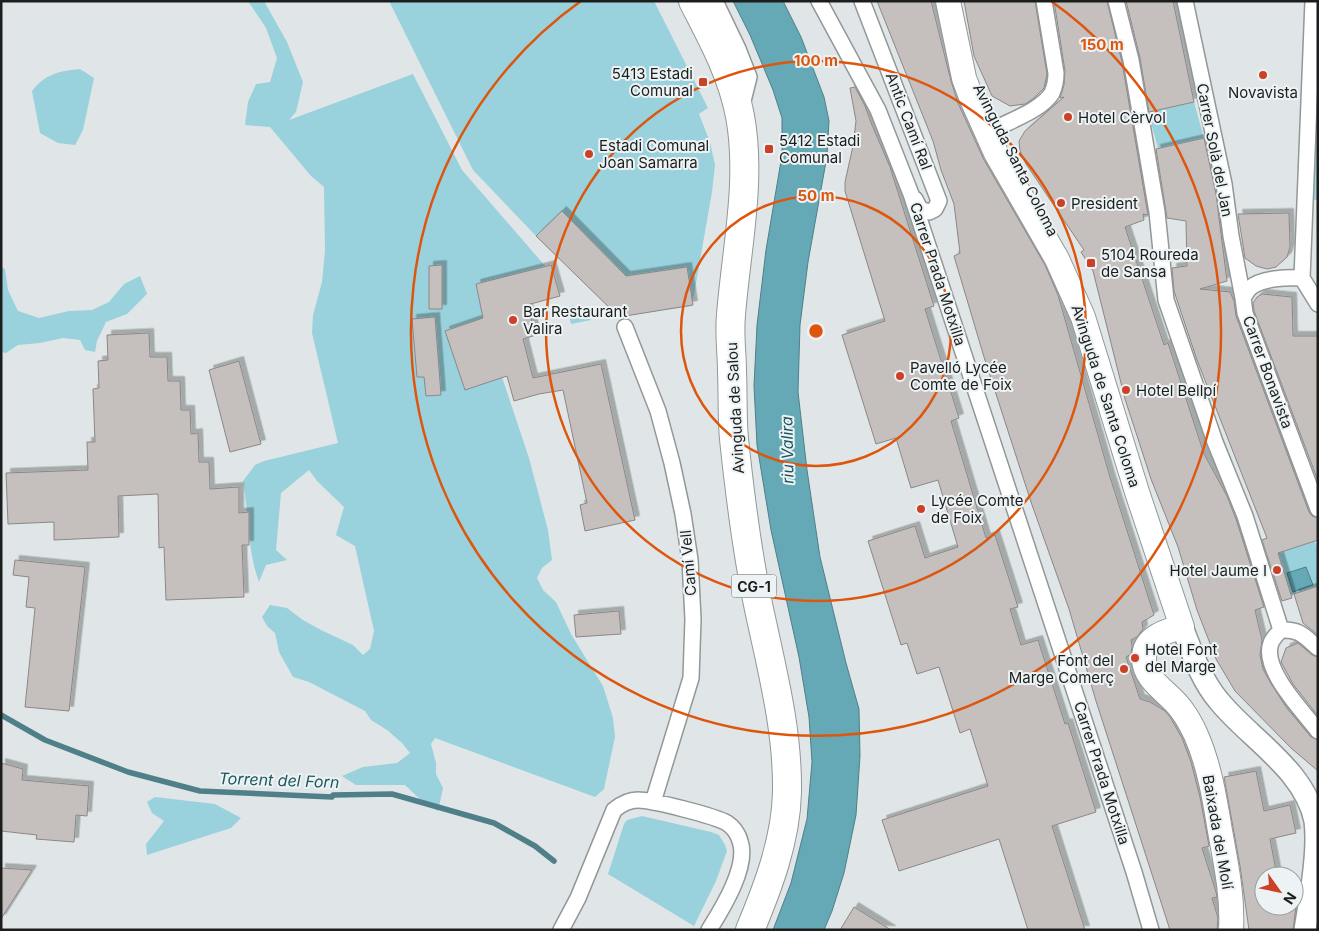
<svg xmlns="http://www.w3.org/2000/svg" width="1319" height="931" viewBox="0 0 1319 931" font-family="Inter,sans-serif">
  <style>
    .green { fill: #99d2dc }
    .water { fill: #65a9b6; stroke: #4f7f88 }
    .lines { fill: none; stroke-linecap: round; stroke-linejoin: round }
    .stream { stroke: #4f7f88; stroke-width: 5.5 }
    .building { fill: #c5bfbe; stroke: #8c8786; filter: url(#shadow) }
    .street-casing { stroke: #929798; stroke-width: 18 }
    .secondary-casing { stroke: #929798; stroke-width: 24 }
    .primary-casing { stroke: #929798; stroke-width: 26 }
    .highway-casing { stroke: #929798; stroke-width: 30 }
    .street { stroke: #fff; stroke-width: 15 }
    .secondary { stroke: #fff; stroke-width: 21 }
    .primary { stroke: #fff; stroke-width: 24 }
    .highway { stroke: #fff; stroke-width: 28 }
    .ring { fill: none; stroke: #de560d; stroke-width: 2.5 }
    .poi-dot { fill: #cc4125; stroke: #edf3f4; stroke-width: 2 }
    .labels { text-anchor: middle; dominant-baseline: central; stroke-width: 4; stroke-linejoin: round; paint-order: stroke }
    .shield { fill: #edf3f4; stroke: #5b5e5e; stroke-width: 1 }
    .shield-label { font-size: 14px; font-weight: bold; fill: #1c1e1e }
    .poi-label { font-size: 15px; fill: #1c1e1e; stroke: #edf3f4; text-anchor: start }
    .street-label { font-size: 15px; fill: #1c1e1e; stroke: #edf3f4 }
    .water-label { font-size: 16px; font-style: italic; fill: #1c5760; stroke: #edf3f4 }
    .centre { fill: #de560d; stroke: #edf3f4; stroke-width: 2.5 }
    .ring-label { font-size: 15px; text-anchor: middle; font-weight: bold; fill: #de560d; stroke: #edf3f4; stroke-width: 4; stroke-linejoin: round; paint-order: stroke }
  </style>
  <defs>
    <filter id="shadow"><feDropShadow dx="4.5" dy="-4.5" stdDeviation="0" flood-color="#0004"/></filter>
  </defs>
  <rect width="100%" height="100%" fill="#e0e6e7"/>
  <path class="green" d="M248 1H264L287 42 303 82 296 112 289 120 413 74 462 170 546 267 476 284 484 323 529 458 548 530 552 560 542 568 537 578 543 590 556 602 571 634 603 686 613 718 615 737 604 789 595 797 435 738 431 744 436 763V774L443 788 438 811 424 803 405 785H356L342 776 363 767 397 763 410 753 402 743 387 730 371 720 365 711 309 682 293 677 279 652 275 633 267 626 262 617 270 605 287 608 303 620 321 630 353 645 363 655 370 649 374 631 355 546 336 535 344 507 317 481 309 470 281 493 276 550 287 560 266 565 259 582C247 550 249 514 243 481L255 465 264 461 338 443 312 333 313 315 322 282 325 251 324 187 311 176 270 127 245 125 248 102 256 84 270 82 277 58 266 28Z
    M389 1H654L708 108 699 114 710 142 715 165 712 192 692 306 619 317 536 236 473 170Z
    M80 69 94 78 83 130 75 145 58 143 40 133 32 91C45 74 59 71 80 69Z
    M1194 102 1204 138 1158 148 1148 112Z
    M1318 124V200H1313Z
    M1 267 5 269 8 290 18 311 39 318 69 311 92 310 109 302 124 284 140 276 147 294 127 314 106 322 97 341 95 352 85 350 80 340 63 338 40 343 18 345 6 353 1 352Z
    M573 305 591 320 571 324 567 308Z
    M1315 541 1318 550V586L1291 595 1278 553Z
    M155 797 215 804 241 818 231 828 147 855 146 844 164 821 152 813 147 802Z
    M642 816 711 832 719 835 725 845 727 851 716 881 694 926 608 874 624 824 627 820Z"/>
  <path class="water" d="M733 1H783L801 37 824 97 829 121 827 156 808 262 800 325 798 392 807 470 820 557 846 663 859 709 860 756 856 815 844 873 832 911 824 930H773L791 883 807 819 812 762 809 717 799 657 771 530 757 445 754 386 757 325 766 250 782 155V118L773 90 750 35Z
    M1306 567 1313 585 1293 592 1287 573Z"/>
  <g class="lines">
    <path class="stream" d="M1 715 45 740 128 772 200 791 332 797 333 795 392 794 494 823 535 846 554 861"/>
  </g>
  <path class="building" d="M877 1H931L951 81 958 103 984 160 1045 265 1058 295 1110 477 1154 615 1142 622 1143 629 1137 637 1131 640 1132 646 1131 654 1126 657 1140 699 1150 702 1165 711 1170 717 1182 738 1191 762 1200 797 1209 846 1202 848 1216 892 1217 897 1212 898 1218 918 1217 930H1170L1096 701 1069 609 1031 502 984 357 954 256 960 253 954 204 941 170 933 141Z
    M964 1H1035L1047 74 1044 88 1034 98 1025 104 1010 106 992 96 974 56Z
    M1054 1H1107L1122 62 1148 215 1143 214 1144 220 1125 227 1164 345 1168 343 1204 454 1227 496 1236 519 1264 607 1255 610 1262 640 1260 655 1263 669 1270 682 1286 707 1311 737 1318 740V771L1291 748 1235 691 1216 659 1197 610 1178 547 1151 479 1141 448 1125 399 1093 271 1081 252 1084 250 1026 164 1020 151 1019 141 1025 131 1064 97 1060 98 1064 85 1065 71Z
    M1126 1H1173L1194 102 1149 112 1140 58Z
    M855 87 865 106 872 125 890 167 934 306 925 309 959 418 951 421 986 538 995 535 1018 607 1010 609 1021 645 1038 640 1065 724 1068 723 1096 812 1052 826 1085 930H1028L999 839 899 871 882 820 988 786 970 729 960 733 939 667 917 674 907 643 901 645 868 541 915 526 925 558 958 547 938 480 911 488 896 438 876 444 842 335 885 321 845 191V182L853 146 856 121 850 88Z
    M1204 138 1216 194 1227 281 1200 289 1230 292 1234 301 1236 316 1309 512 1312 516 1318 518V540L1278 553 1292 598 1282 601 1262 540 1267 538 1197 360 1174 291 1172 268 1187 266 1186 221 1167 218 1156 149Z
    M562 211 626 276 687 267 693 305 619 317 536 236Z
    M1289 213 1290 247 1287 257 1276 267 1267 269 1256 266 1245 258 1238 214Z
    M442 265V309H429V266Z
    M551 265 560 296 527 305 536 335 523 339 533 378 601 364 635 520 585 531 580 505 587 503 563 390 539 394 514 401 507 376 465 390 445 331 483 318 476 284Z
    M1262 294 1292 297 1293 336H1318V481L1254 311 1253 303 1257 297Z
    M435 317 441 395 426 396 424 377H417L412 319Z
    M149 333 150 357H167L168 381H180L181 410H190L191 434 198 433 199 462H209L210 489 239 487V513L249 512V545H242L244 597 166 600 164 547 159 548 158 494 118 496 119 537 54 540V522L8 524 6 473 88 470 87 442H95L93 389 99 388 98 361 108 360 107 335Z
    M239 361 261 444 230 452 209 370Z
    M15 560 85 567 69 711 25 707 35 608 26 607 29 577 13 575Z
    M1318 586V635L1303 623 1294 594Z
    M619 611 621 634 576 637 574 615Z
    M1298 643 1312 655 1318 657V716L1293 684 1281 662 1286 648Z
    M1 763 23 769 22 780 89 786 87 816 76 815 74 842 36 839 37 835 1 831Z
    M1256 771 1264 811 1290 805 1296 833 1270 839 1277 876H1264V906H1296L1293 930H1249L1240 866 1224 777Z
    M1 868 32 870 1 919Z
    M854 907 891 930H840Z"/>
  <g class="lines">
    <defs>
      <path id="street" d="M715 1 738 49 749 77 742 105
        M819 1 878 110 911 194 1134 872 1151 930
        M862 1 939 201 935 209 929 212 920 209 915 199
        M1116 1 1131 60 1140 112 1157 212 1166 300 1215 442 1245 516 1281 630
        M1185 1 1224 184 1231 236 1243 298
        M987 133C1006 122 1041 111 1052 93 1055 86 1056 80 1056 73L1044 1
        M1302 278 1313 1
        M1318 304 1302 278C1288 277 1261 278 1250 288 1247 291 1245 295 1243 298L1245 313 1318 509
        M625 327 658 411 672 463 683 514 690 560 693 619 691 678 653 802
        M1318 648C1304 636 1300 629 1281 630 1277 634 1273 638 1271 643 1261 669 1303 711 1318 731
        M561 930 578 898 614 810C620 805 629 800 638 800 652 800 715 816 727 823 733 827 738 834 740 841 749 866 722 909 709 930"/>
      <path id="secondary" d="M1182 627C1192 652 1201 680 1219 701 1250 739 1305 770 1315 821 1319 852 1310 898 1305 930"/>
      <path id="primary" d="M948 1 964 78 971 97 996 153 1057 259 1083 317 1137 492 1182 627C1166 631 1144 637 1144 658 1144 681 1169 692 1181 709 1187 717 1192 726 1196 735 1209 764 1215 800 1220 831 1226 864 1233 897 1231 930"/>
      <path id="highway" d="M693 1C712 38 732 74 740 116 752 181 736 250 731 315 729 334 732 353 732 372 733 394 732 417 734 439 740 496 747 553 759 609 772 670 788 730 787 792 786 840 768 887 750 930"/>
    </defs>
    <use href="#street" class="street-casing"/>
    <use href="#secondary" class="secondary-casing"/>
    <use href="#primary" class="primary-casing"/>
    <use href="#highway" class="highway-casing"/>
    <use href="#street" class="street"/>
    <use href="#secondary" class="secondary"/>
    <use href="#primary" class="primary"/>
    <use href="#highway" class="highway"/>
  </g>
  <g class="ring">
    <circle cx="816" cy="331" r="135"/>
    <circle cx="816" cy="331" r="270"/>
    <path d="M1051 1A405 405 0 1 1 581 1"/>
  </g>
  <g class="poi-dot">
    <circle cx="1263" cy="75" r="5"/>
    <rect x="698" y="77" width="10" height="10" rx="2.5"/>
    <circle cx="1068" cy="117" r="5"/>
    <rect x="764" y="144" width="10" height="10" rx="2.5"/>
    <circle cx="589" cy="154" r="5"/>
    <circle cx="1061" cy="203" r="5"/>
    <rect x="1086" y="258" width="10" height="10" rx="2.5"/>
    <circle cx="513" cy="320" r="5"/>
    <circle cx="900" cy="376" r="5"/>
    <circle cx="1126" cy="390" r="5"/>
    <circle cx="921" cy="509" r="5"/>
    <circle cx="1277" cy="570" r="5"/>
    <circle cx="1135" cy="658" r="5"/>
    <circle cx="1124" cy="669" r="5"/>
  </g>
  <g class="labels">
    <rect class="shield" x="731.5" y="574.5" width="45" height="23" rx="4"/>
    <g class="shield-label">
      <text x="754" y="586">CG-1</text>
    </g>
    <g class="poi-label">
      <text x="693" y="73" text-anchor="end">5413 Estadi<tspan x="693" dy="17">Comunal</tspan></text>
      <text x="1263" y="92" text-anchor="middle">Novavista</text>
      <text x="1078" y="117">Hotel Cèrvol</text>
      <text x="779" y="140">5412 Estadi<tspan x="779" dy="17">Comunal</tspan></text>
      <text x="599" y="145">Estadi Comunal<tspan x="599" dy="17">Joan Samarra</tspan></text>
      <text x="1071" y="203">President</text>
      <text x="1101" y="254">5104 Roureda<tspan x="1101" dy="17">de Sansa</tspan></text>
      <text x="523" y="311">Bar Restaurant<tspan x="523" dy="17">Valira</tspan></text>
      <text x="910" y="367">Pavelló Lycée<tspan x="910" dy="17">Comte de Foix</tspan></text>
      <text x="1136" y="390">Hotel Bellpí</text>
      <text x="931" y="500">Lycée Comte<tspan x="931" dy="17">de Foix</tspan></text>
      <text x="1267" y="570" text-anchor="end">Hotel Jaume I</text>
      <text x="1145" y="649">Hotel Font<tspan x="1145" dy="17">del Marge</tspan></text>
      <text x="1114" y="660" text-anchor="end">Font del<tspan x="1114" dy="17">Marge Comerç</tspan></text>
    </g>
    <g class="street-label">
      <text transform="translate(909 121) rotate(69)">Antic Camí Ral</text>
      <text transform="translate(1215 150) rotate(79)">Carrer Solà del Jan</text>
      <text transform="translate(1016 160) rotate(63)">Avinguda Santa Coloma</text>
      <text transform="translate(938 274) rotate(72)">Carrer Prada Motxilla</text>
      <text transform="translate(1268 372) rotate(70)">Carrer Bonavista</text>
      <text transform="translate(1106 396) rotate(72)">Avinguda de Santa Coloma</text>
      <text transform="translate(735 408) rotate(-93)">Avinguda de Salou</text>
      <text transform="translate(688 563) rotate(-95)">Camí Vell</text>
      <text transform="translate(1102 773) rotate(72)">Carrer Prada Motxilla</text>
      <text transform="translate(1218 832) rotate(80)">Baixada del Molí</text>
    </g>
    <g class="water-label">
      <text transform="translate(787 450) rotate(-91)">riu Valira</text>
      <text transform="translate(279 780) rotate(2)">Torrent del Forn</text>
    </g>
  </g>
  <circle cx="816" cy="331" r="8" class="centre"/>
  <g class="ring-label">
    <text x="1102" y="50">150 m</text>
    <text x="816" y="66">100 m</text>
    <text x="816" y="201">50 m</text>
  </g>
  <rect width="1319" height="931" fill="none" stroke="#1c1e1e" stroke-width="5"/>
  <g transform="translate(1279 891) rotate(123)"><circle r="24" fill="#edf3f4" stroke="#999e9e"/>
  <path d="M0-4L9 19L0 12L-9 19Z" fill="#cc4125"/>
  <text y="-8" font-size="14" font-weight="bold" text-anchor="middle" fill="#1c1e1e">N</text>
  </g>
</svg>
